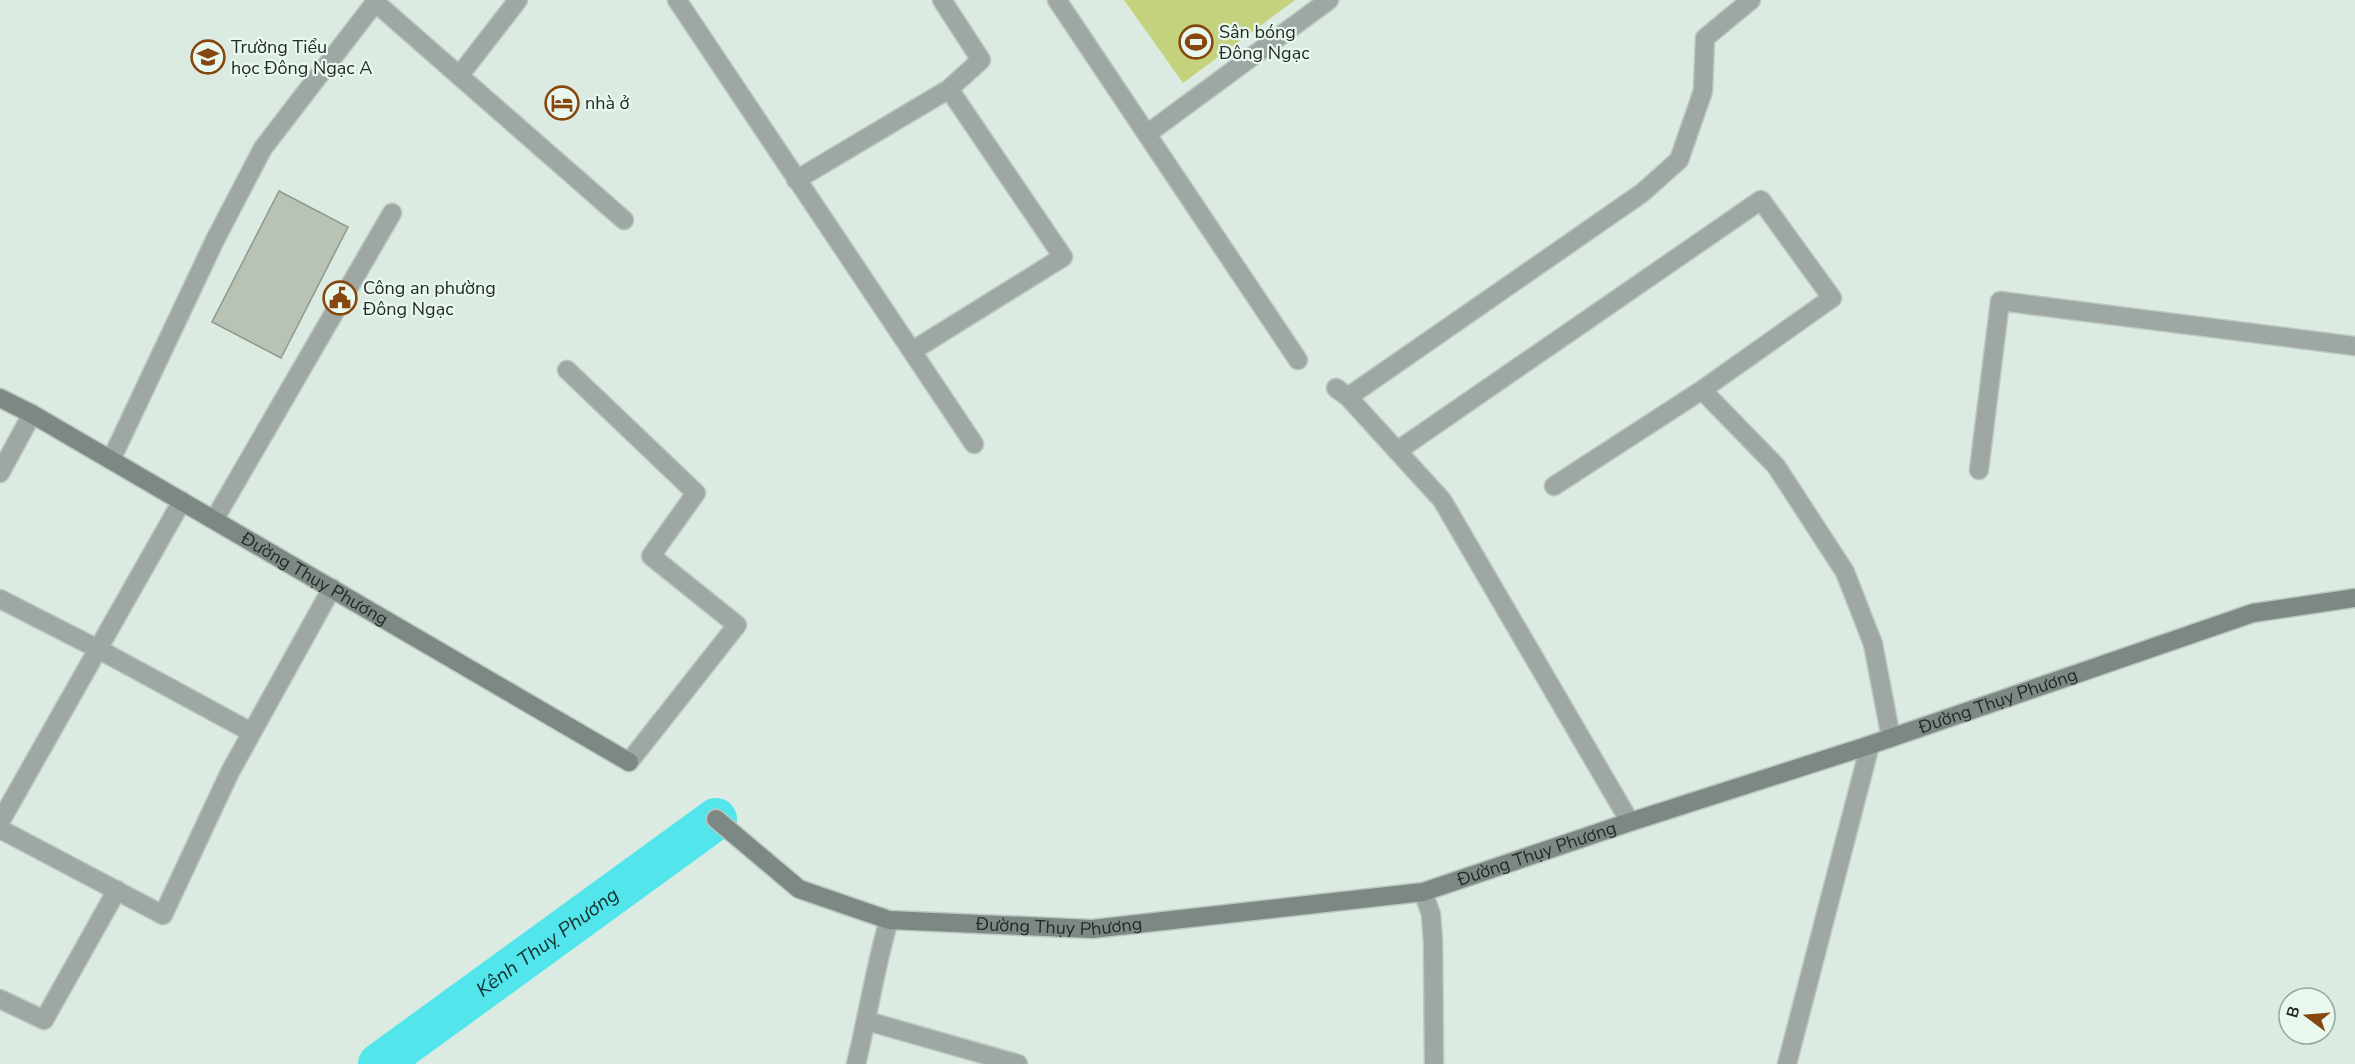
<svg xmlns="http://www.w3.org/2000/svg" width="2355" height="1064" viewBox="0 0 2355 1064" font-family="'Nunito Sans',sans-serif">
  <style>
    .green { fill: #c4d27d }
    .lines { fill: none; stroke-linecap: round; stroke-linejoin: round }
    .canal { stroke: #52e5eb; stroke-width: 42 }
    .building { fill: #b8c2b5; stroke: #8f988c; stroke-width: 1.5 }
    .service-casing { stroke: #bbc8bf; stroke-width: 21 }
    .minor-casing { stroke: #bbc8bf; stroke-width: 21 }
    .secondary-casing { stroke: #bbc8bf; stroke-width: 21 }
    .service { stroke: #9fa7a5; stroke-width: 18 }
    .minor { stroke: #9fa7a5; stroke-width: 18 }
    .secondary { stroke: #7d8885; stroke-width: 18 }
    .labels { text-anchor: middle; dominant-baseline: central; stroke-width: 4.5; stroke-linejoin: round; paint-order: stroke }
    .poi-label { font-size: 18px; fill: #242a26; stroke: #e9f8ee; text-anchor: start }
    .street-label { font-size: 18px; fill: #242a26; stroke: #e9f8ee }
    .water-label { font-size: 20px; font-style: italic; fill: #173031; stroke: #e9f8ee }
  </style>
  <rect width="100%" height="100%" fill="#dcebe1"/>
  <path class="green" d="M1124 0H1295L1183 83Z"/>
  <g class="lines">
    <path class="canal" id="s1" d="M379 1064 716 819"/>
  </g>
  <path class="building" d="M279 191 348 227 281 358 212 322Z"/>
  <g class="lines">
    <defs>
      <path id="service" d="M1147 134 1329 0
        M1702 390 1776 466 1845 572 1873 644 1891 738
        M1397 451 1761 200 1832 298 1702 390 1554 486
        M1979 470 2000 301 2355 346
        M214 520 392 213
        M1423 892 1431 914 1433 942 1434 1064
        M856 1064C868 1016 875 967 889 920"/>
      <path id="minor" d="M677 0 974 444
        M1057 0 1298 360
        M375 2 624 220
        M459 76 518 0
        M796 180 949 89
        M912 351 1063 257 949 89 981 60 942 0
        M567 370 696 493 651 556 737 625 629 762
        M1336 388 1348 397 1642 193 1679 160 1703 91 1705 38 1751 0
        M1348 397 1442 500 1630 822
        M111 460 215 240 263 148 377 0
        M0 473 32 414
        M0 599 98 649 251 732
        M0 822 182 501
        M0 829 163 915 230 772 332 588
        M0 999 44 1020 117 890
        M867 1021 1018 1064
        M1787 1064 1870 745"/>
      <g id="secondary">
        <path id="s2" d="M0 398 32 414 629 762"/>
        <path id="s3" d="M716 819 799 889 889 920 1092 929 1423 892 1630 822 1870 745 2253 613 2355 598"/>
      </g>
    </defs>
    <use href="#service" class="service-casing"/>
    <use href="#minor" class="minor-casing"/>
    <use href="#secondary" class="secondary-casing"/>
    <use href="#service" class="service"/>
    <use href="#minor" class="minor"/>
    <use href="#secondary" class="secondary"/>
  </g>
  <defs>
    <symbol id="stadium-ring" viewBox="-11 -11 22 22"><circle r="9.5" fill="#e9f8ee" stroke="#86460e" stroke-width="1.5"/><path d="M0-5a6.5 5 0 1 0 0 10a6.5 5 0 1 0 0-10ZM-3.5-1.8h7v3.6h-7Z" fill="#86460e"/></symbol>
    <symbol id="school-ring" viewBox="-11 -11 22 22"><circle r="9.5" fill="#e9f8ee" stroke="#86460e" stroke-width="1.5"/><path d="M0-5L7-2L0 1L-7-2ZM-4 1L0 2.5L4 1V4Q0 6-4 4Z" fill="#86460e"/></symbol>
    <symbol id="hotel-ring" viewBox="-11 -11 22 22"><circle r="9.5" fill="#e9f8ee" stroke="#86460e" stroke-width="1.5"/><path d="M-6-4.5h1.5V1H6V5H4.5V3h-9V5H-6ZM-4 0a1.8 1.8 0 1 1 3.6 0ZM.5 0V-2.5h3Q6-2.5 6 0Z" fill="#86460e"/></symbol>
    <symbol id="civic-ring" viewBox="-11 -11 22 22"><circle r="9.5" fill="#e9f8ee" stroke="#86460e" stroke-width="1.5"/><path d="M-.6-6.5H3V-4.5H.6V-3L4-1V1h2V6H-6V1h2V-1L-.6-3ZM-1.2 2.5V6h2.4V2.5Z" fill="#86460e"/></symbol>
  </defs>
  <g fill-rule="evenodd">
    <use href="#stadium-ring" x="1177" y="23" width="38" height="38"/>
    <use href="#school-ring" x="189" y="38" width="38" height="38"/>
    <use href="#hotel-ring" x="543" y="84" width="38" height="38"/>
    <use href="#civic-ring" x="321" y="279" width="38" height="38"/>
  </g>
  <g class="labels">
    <g class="poi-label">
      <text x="1219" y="32">Sân bóng<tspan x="1219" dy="21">Đông Ngạc</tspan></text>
      <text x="231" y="47">Trường Tiểu<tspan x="231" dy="21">học Đông Ngạc A</tspan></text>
      <text x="585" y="103">nhà ở</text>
      <text x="363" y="288">Công an phường<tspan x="363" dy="21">Đông Ngạc</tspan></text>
    </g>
    <g class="street-label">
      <text stroke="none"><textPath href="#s2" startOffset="363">Đường Thụy Phương</textPath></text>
      <text stroke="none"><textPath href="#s3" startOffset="1346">Đường Thụy Phương</textPath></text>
      <text stroke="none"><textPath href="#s3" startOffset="860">Đường Thụy Phương</textPath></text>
      <text stroke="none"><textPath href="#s3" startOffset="374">Đường Thụy Phương</textPath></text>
    </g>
    <g class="water-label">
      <text stroke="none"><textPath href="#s1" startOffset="208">Kênh Thuỵ Phương</textPath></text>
    </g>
  </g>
  <g transform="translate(2307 1016) rotate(286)"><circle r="28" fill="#e9f8ee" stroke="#9aa69e" stroke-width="1.5"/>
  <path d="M0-4.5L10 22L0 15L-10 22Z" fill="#86460e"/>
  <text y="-9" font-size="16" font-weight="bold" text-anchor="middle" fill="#242a26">B</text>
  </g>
</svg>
